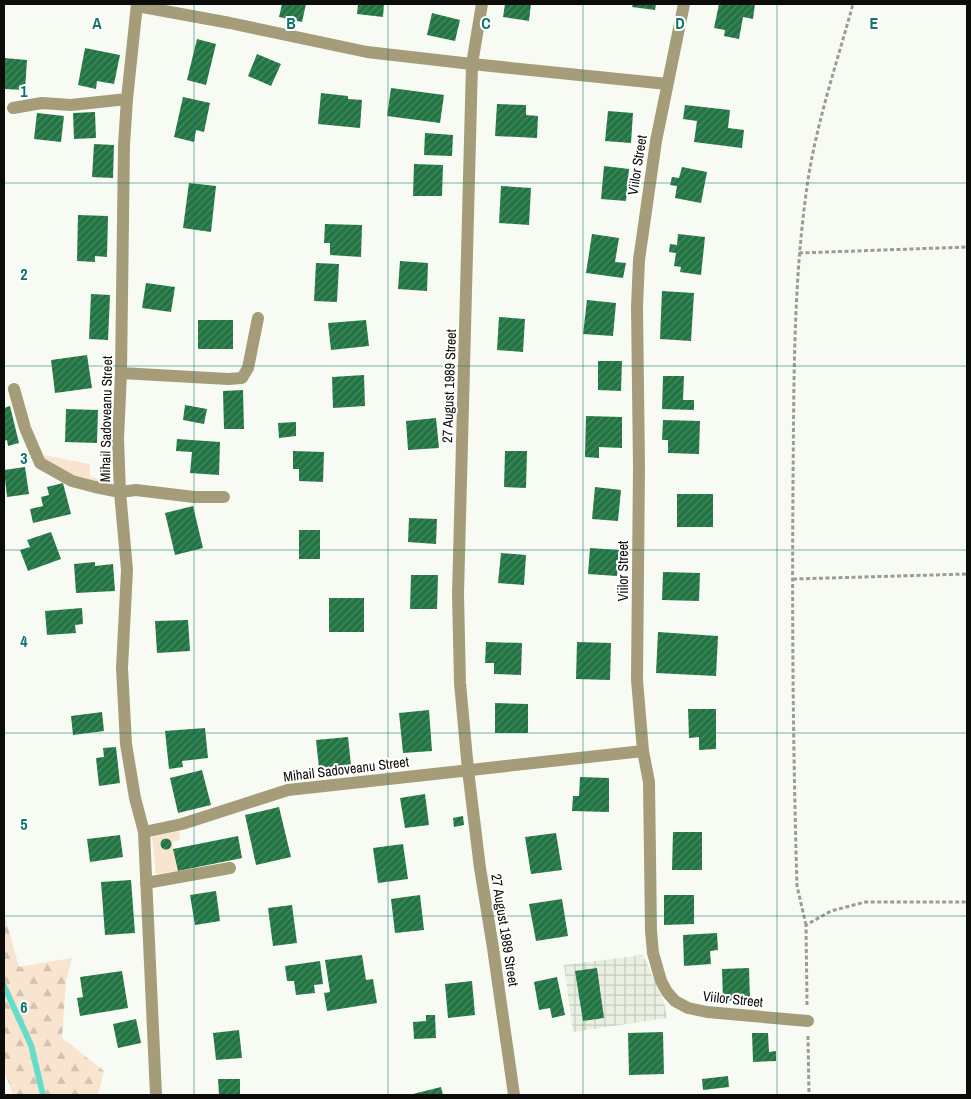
<svg xmlns="http://www.w3.org/2000/svg" width="971" height="1099" viewBox="0 0 971 1099" font-family="'Archivo Narrow',sans-serif">
  <style>
    .industrial { fill: url(#industrial-grid) }
    .green { fill: #f8e4cf }
    .forest { fill: url(#forest-firs) }
    .lines { fill: none; stroke-linecap: round; stroke-linejoin: round }
    .stream { stroke: #65ddc8; stroke-width: 6 }
    .building { fill: url(#building-hatch) }
    .path { stroke: #9a9c96; stroke-width: 3; stroke-dasharray: 4 2.5; stroke-linecap: butt }
    .minor { stroke: #a59d79; stroke-width: 12 }
    .grid { fill: none; stroke: #0f766e; stroke-width: 1; stroke-opacity: 0.55 }
    .labels { text-anchor: middle; dominant-baseline: central; stroke-width: 4; stroke-linejoin: round; paint-order: stroke }
    .street-label { font-size: 14px; fill: #0c0d0a; stroke: #fff }
    .grid-label { font-size: 16px; text-anchor: middle; font-weight: bold; fill: #0f766e; stroke: #fff; stroke-width: 4; stroke-linejoin: round; paint-order: stroke }
  </style>
  <defs>
    <pattern id="industrial-grid" width="8" height="8" patternUnits="userSpaceOnUse" patternTransform="scale(1.25)"><rect width="8" height="8" fill="#e9efe1"/><path d="M0 4h8M4 0v8" fill="none" stroke="#c7ccc0"/></pattern>
    <pattern id="forest-firs" width="22" height="20" patternUnits="userSpaceOnUse" patternTransform="scale(1.25)"><rect width="22" height="20" fill="#f8e4cf"/><path d="M5 1l3.5 6h-7zM16 11l3.5 6h-7z" fill="#d3c2b0"/></pattern>
    <pattern id="building-hatch" width="6" height="6" patternUnits="userSpaceOnUse" patternTransform="scale(1.25)"><rect width="6" height="6" fill="#217542"/><path d="M-1 1l2-2M0 6l6-6M5 7l2-2" fill="none" stroke="#4e8865"/></pattern>
  </defs>
  <rect width="100%" height="100%" fill="#f8fbf3"/>
  <path class="industrial" d="M643 955 664 1002 667 1018 573 1032 564 965Z"/>
  <path class="green" d="M43 455 90 464V477L104 480V484C82 480 62 472 43 459Z
    M179 831 180 840 172 842 178 871 156 874 152 837Z"/>
  <path class="forest" d="M4 914 19 967 72 958 66 982 62 1038 104 1071 98 1095H13L4 1069Z"/>
  <g class="lines">
    <path class="stream" d="M4 986 31 1045 43 1095"/>
  </g>
  <path class="building" d="M282 4H306L302 22 279 17Z
    M358 4H384L383 17 357 14Z
    M505 4H531L529 21 503 17Z
    M633 4H656L655 10 632 7Z
    M719 4H755L753 19 743 17 739 39 724 36 725 30 714 28Z
    M432 13 460 20 455 41 427 35Z
    M197 39 216 44 206 85 187 80Z
    M85 48 120 55 114 84 97 81 96 89 78 85Z
    M257 54 281 64 271 86 248 76Z
    M4 58 27 60 25 90 4 89Z
    M391 88 444 95 440 123 387 116Z
    M321 93 348 96V99L362 100 360 128 318 124Z
    M183 97 210 103 204 132 196 130 194 142 174 137Z
    M497 104 526 105V115L538 116 537 138 495 136Z
    M685 105 730 110 728 128 744 130 742 148 694 142 697 121 683 119Z
    M608 111 633 113 631 143 605 141Z
    M95 112 96 138 74 139 73 113Z
    M37 113 64 116 61 142 34 139Z
    M425 133 453 135 452 156 424 155Z
    M94 144 114 145 113 178 92 177Z
    M414 164 443 165 442 196H413Z
    M604 166 629 169 626 201 601 199Z
    M682 167 707 172 701 203 675 198 677 186 670 185 672 177 679 178Z
    M189 183 216 186 211 232 183 228Z
    M501 186 531 188 529 225 499 223Z
    M78 215 108 216 107 257 95 256V262L77 261Z
    M325 224 362 225 361 257 330 255V243H324Z
    M592 234 619 238 615 262 626 263 623 278 586 273Z
    M678 234 705 237 701 275 680 272 681 267 674 266 676 253 669 252 670 244 677 245Z
    M400 261 428 263 427 291 398 289Z
    M316 263 339 264 337 302 314 301Z
    M146 283 175 287 171 312 142 308Z
    M662 291 694 293 691 341 660 339Z
    M91 294 110 295 108 340 89 339Z
    M587 300 616 303 613 336 583 334Z
    M499 317 525 319 523 352 497 350Z
    M198 320H233V349H198Z
    M366 320 369 346 331 350 328 323Z
    M87 355 92 388 55 393 51 360Z
    M598 361H622L621 391 598 390Z
    M364 375 365 406 333 408 332 377Z
    M663 376H684L683 400H694V410L662 409Z
    M243 390 244 429H224L223 391Z
    M185 405 207 409 204 424 183 420Z
    M10 406 19 443 8 446 7 440 4 441V408Z
    M66 409 98 410 97 443 65 442Z
    M586 416 622 417V448L599 447V458L585 457Z
    M436 418 439 448 408 450 406 421Z
    M663 420 700 421 699 454 668 453V440H662Z
    M296 422V436L279 438 278 423Z
    M177 439 220 442 219 475 190 473 192 452 176 451Z
    M293 451 324 452 323 482 299 481V469H293Z
    M505 451H527L526 488 504 487Z
    M25 467 29 494 7 497 4 470Z
    M63 483 71 514 33 523 30 509 43 506 41 497 49 495 47 487Z
    M595 487 621 490 618 521 592 519Z
    M677 494H713V527H677Z
    M193 506 203 548 175 555 165 513Z
    M409 518 437 519 436 544 408 542Z
    M299 530H320V559H299Z
    M51 532 61 559 28 571 20 550 30 547 27 540Z
    M590 548 619 550 617 576 588 574Z
    M501 553 526 555 524 585 498 583Z
    M95 562V566L113 564 115 591 76 593 74 564Z
    M663 572 700 573 699 601 662 600Z
    M411 575H438L437 609H410Z
    M329 598H364V632H329Z
    M82 608 83 624 75 625 76 633 47 635 45 611Z
    M188 620 190 651 157 653 155 621Z
    M658 632 718 636 716 676 656 673Z
    M486 642 522 643 521 675 494 674V663H485Z
    M577 642 611 643 610 680 576 679Z
    M495 703 528 704V733H495Z
    M688 709H716V749L699 750V737L689 738Z
    M429 710 432 751 403 753 399 713Z
    M102 712 104 731 73 735 71 716Z
    M205 728 208 758 182 761 183 767 169 769 165 731Z
    M348 737 351 765 319 768 316 740Z
    M116 747 120 783 99 786 96 758 104 757 103 748Z
    M202 770 211 805 178 813 170 778Z
    M580 777 609 778V812L572 811 573 796H579Z
    M425 794 429 825 405 828 400 798Z
    M279 807 291 857 256 865 245 815Z
    M463 816 464 825 454 827 453 818Z
    M673 832H702V870H672Z
    M556 833 562 870 531 874 525 837Z
    M120 835 123 857 90 862 87 839Z
    M238 836 242 858 178 871 173 849Z
    M160.5 844a5.5 5.5 0 1 1 11 0a5.5 5.5 0 1 1-11 0Z
    M403 844 408 879 378 883 373 848Z
    M131 880 135 933 105 935 101 882Z
    M216 891 220 921 195 925 190 895Z
    M420 895 424 930 395 933 391 899Z
    M664 895H694V924L664 925Z
    M562 899 568 936 536 941 529 904Z
    M292 905 297 943 273 946 268 908Z
    M717 933 718 950 710 951 711 964 684 966 683 935Z
    M362 955 366 980 373 979 377 1003 327 1011 324 993 330 992 325 960Z
    M320 961 323 984 314 985 315 993 296 995 294 981H287L285 966Z
    M597 968 604 1018 583 1021 575 971Z
    M749 968 750 1000 723 1001 722 969Z
    M122 971 128 1008 80 1016 77 998 83 997 80 977Z
    M557 977 565 1015 552 1018 550 1008 539 1010 534 982Z
    M472 981 475 1015 448 1018 445 984Z
    M426 1015H435L436 1038 414 1039 413 1022 426 1021Z
    M136 1019 141 1043 118 1048 113 1024Z
    M239 1030 242 1058 216 1060 213 1033Z
    M663 1032 664 1074 629 1075 628 1033Z
    M752 1033H768L769 1052 776 1051V1061L753 1062Z
    M728 1076 729 1087 703 1090 702 1079Z
    M218 1079H240V1095H219Z
    M441 1087 443 1095H413V1094Z"/>
  <g class="lines">
    <path class="path" d="M799 253 967 247
      M793 579 967 574
      M806 925 797 886C793 752 792 618 793 484 794 387 793 290 806 194 814 130 836 66 853 4
      M807 1005 806 925 831 911 865 902H967
      M808 1036 809 1095"/>
    <path class="minor" d="M137 4 127 99 124 145 121 373 118 439 120 492 127 570 122 668 126 744 135 798 144 832 156 1095
      M482 4 472 64 458 594 460 683 468 770 480 868 493 948 514 1095
      M684 4 656 141 639 260 637 307 639 467 637 680 643 751 649 782 651 931 653 953 661 981 667 992 675 1001 688 1008 707 1012 808 1021
      M137 6 230 23 367 52 472 64 667 84
      M13 108 42 103 71 105 127 99
      M121 373 228 379 242 378 248 368 258 318
      M14 389 25 428 40 463 72 481 95 487 120 492 136 490 194 497H224
      M144 832 182 824 288 790 643 751
      M146 883 230 868"/>
  </g>
  <path class="grid" d="M194 4V1095M388 4V1095M583 4V1095M777 4V1095M4 183H967M4 366H967M4 550H967M4 733H967M4 916H967"/>
  <g class="labels">
    <g class="street-label">
      <text transform="translate(637 165) rotate(-81)">Viilor Street</text>
      <text transform="translate(449 386) rotate(-88)">27 August 1989 Street</text>
      <text transform="translate(106 419) rotate(-89)">Mihail Sadoveanu Street</text>
      <text transform="translate(623 571) rotate(-90)">Viilor Street</text>
      <text transform="translate(346 769) rotate(-7)">Mihail Sadoveanu Street</text>
      <text transform="translate(505 930) rotate(81)">27 August 1989 Street</text>
      <text transform="translate(733 999) rotate(6)">Viilor Street</text>
    </g>
  </g>
  <g class="grid-label">
    <text x="97" y="29">A</text>
    <text x="291" y="29">B</text>
    <text x="486" y="29">C</text>
    <text x="680" y="29">D</text>
    <text x="874" y="29">E</text>
    <text x="24" y="97">1</text>
    <text x="24" y="280">2</text>
    <text x="24" y="464">3</text>
    <text x="24" y="647">4</text>
    <text x="24" y="830">5</text>
    <text x="24" y="1013">6</text>
  </g>
  <rect width="971" height="1099" fill="none" stroke="#0c0d0a" stroke-width="10"/>
</svg>
